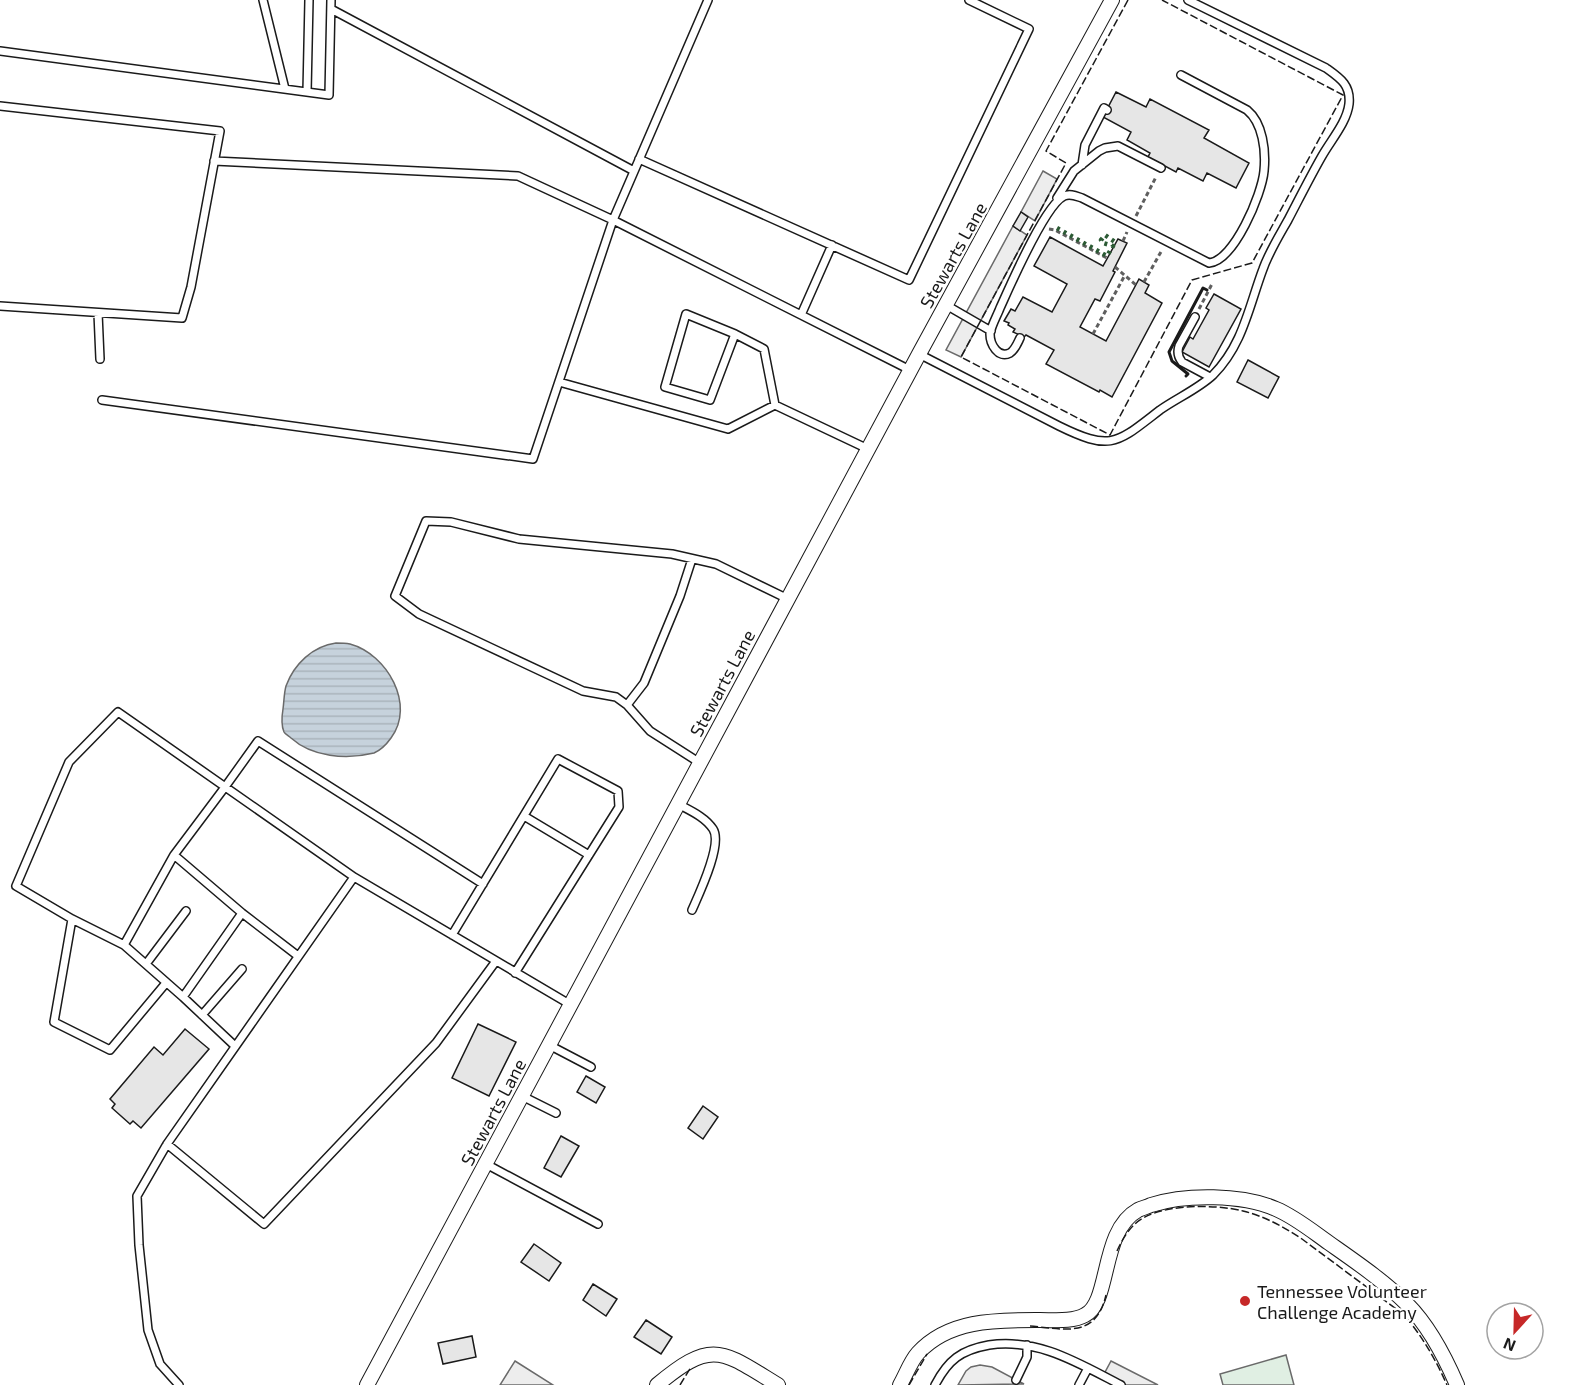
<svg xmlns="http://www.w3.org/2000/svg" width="1569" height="1385" viewBox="0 0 1569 1385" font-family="'Exo 2',sans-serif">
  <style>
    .pitch { fill: #e0efe3; stroke: #6a6a6a; stroke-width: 1.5 }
    .parking { fill: #ededed; stroke: #6a6a6a; stroke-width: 1.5 }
    .water { fill: url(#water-rules); stroke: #6a6a6a; stroke-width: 1.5 }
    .building { fill: #e6e6e6; stroke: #1a1a1a; stroke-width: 1.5 }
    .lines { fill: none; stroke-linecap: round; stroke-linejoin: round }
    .lane-casing { stroke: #1a1a1a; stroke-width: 10 }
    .street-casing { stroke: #1a1a1a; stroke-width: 16 }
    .path { stroke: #5f5f5f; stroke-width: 3; stroke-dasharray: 4.5 3; stroke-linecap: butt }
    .lane { stroke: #fff; stroke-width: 7 }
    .street { stroke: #fff; stroke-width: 14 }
    .hedge { stroke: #2b5a34; stroke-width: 4.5; stroke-dasharray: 3 4.5; stroke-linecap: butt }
    .fence { stroke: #1a1a1a; stroke-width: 1.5; stroke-dasharray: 8 3; stroke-linecap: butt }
    .wall { stroke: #1a1a1a; stroke-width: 3 }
    .poi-dot { fill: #c62828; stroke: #fff; stroke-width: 2 }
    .labels { text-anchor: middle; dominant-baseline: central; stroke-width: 4.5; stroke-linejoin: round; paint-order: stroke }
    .street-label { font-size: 18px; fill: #1a1a1a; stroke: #fff }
    .poi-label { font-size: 18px; fill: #1a1a1a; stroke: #fff; text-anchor: start }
  </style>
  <defs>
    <pattern id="water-rules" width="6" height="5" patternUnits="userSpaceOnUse" patternTransform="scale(1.5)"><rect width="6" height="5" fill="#c6d2dc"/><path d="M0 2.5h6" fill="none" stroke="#aab4bc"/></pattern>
  </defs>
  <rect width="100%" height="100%" fill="#fff"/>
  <path class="pitch" d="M1286 1355 1294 1385H1223L1220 1374Z"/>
  <path class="parking" d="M1043 171 1057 179 1035 221 1021 212Z
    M1013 226 1027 235 961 357 946 350Z
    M515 1361 553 1385H500Z
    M1111 1361 1158 1385H1121L1103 1376Z
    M980 1365 992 1367 1024 1384 958 1385 966 1371 971 1367Z"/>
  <path class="water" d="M336 643C340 643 345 643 350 644 387 654 416 705 391 738 386 745 381 750 374 753 346 760 312 757 291 738 289 736 285 734 284 732 281 725 282 715 283 709 284 702 284 693 286 686 294 664 313 646 336 643Z"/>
  <path class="building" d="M1116 92 1146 107 1150 99 1209 130 1204 138 1249 163 1236 188 1207 173 1203 181 1178 168 1176 172 1148 157 1150 153 1127 140 1131 132 1103 117Z
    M1021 212 1028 217 1020 231 1013 226Z
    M1050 237 1103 266 1118 239 1127 243 1113 271 1115 272 1100 301 1095 299 1080 327 1106 341 1139 279 1149 285 1145 293 1162 303 1112 397 1100 390 1099 392 1046 364 1054 350 1026 335 1024 337 1013 332 1015 329 1008 325 1009 323 1004 321 1011 309 1015 311 1023 297 1052 312 1067 284 1034 266Z
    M1214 294 1241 309 1209 367 1182 352 1190 337 1193 339 1209 310 1206 308Z
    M1248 360 1279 377 1268 398 1237 382Z
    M478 1024 516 1042 489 1096 452 1078Z
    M185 1029 209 1049 141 1128 133 1121 130 1124 112 1108 115 1104 110 1099 154 1047 163 1055Z
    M586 1076 605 1087 596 1103 577 1092Z
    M703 1106 718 1117 703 1139 688 1128Z
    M561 1136 579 1146 561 1177 544 1168Z
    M534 1244 561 1263 549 1281 521 1262Z
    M593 1284 617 1299 606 1316 583 1300Z
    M646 1320 672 1337 661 1354 634 1337Z
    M472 1336 476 1357 443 1364 438 1343Z"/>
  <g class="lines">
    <defs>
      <path id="lane" d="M263 0 285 89
        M331 9 634 171
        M0 51 329 95 331 0
        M307 92 309 0
        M0 106 220 131 191 287 182 318 0 306
        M639 159 909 280 1029 29 969 0
        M214 161 518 176 613 220 910 370
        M1082 165 1085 145 1104 108 1107 110
        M1057 198 1074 171 1099 151 1105 148 1118 146 1161 168
        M946 305 991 331
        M98 313 100 359
        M801 315 832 245
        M1195 317 1179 346C1177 352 1178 357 1182 362L1210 377
        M735 334 686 314 665 387 710 400 735 334 764 349 775 405
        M1020 338C1018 342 1015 350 1010 353 998 359 990 344 990 334 991 326 997 316 1000 308 1010 286 1045 205 1064 196 1070 193 1076 196 1082 198L1209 263C1234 261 1262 194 1264 171 1266 151 1263 123 1247 110L1181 75
        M919 354 1059 426C1112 452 1117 443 1160 410 1177 398 1198 389 1213 375 1243 345 1249 306 1263 269 1269 252 1279 236 1288 220 1299 199 1310 177 1322 156 1331 140 1347 122 1349 104 1351 85 1340 78 1326 68L1188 0
        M559 382 728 429 775 405 868 449
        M102 400 533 459 613 220 708 0
        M627 705 644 683 680 596 692 559
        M700 763 650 731 627 705 616 697 583 691 419 614 395 596 426 521 451 522 519 539 672 554 716 564 788 599
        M678 804C691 811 705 817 713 829 723 844 699 894 692 910
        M524 816 589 855
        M72 919 54 1022 110 1050 166 983
        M452 935 558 759 618 791 619 807 515 973
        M124 945 174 855
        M298 956 242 913 174 855 225 787 258 741 483 884
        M146 964 186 911
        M183 997 242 913
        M202 1015 242 969
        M549 1045 591 1067
        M235 1046 183 997 124 945 72 919 16 886 69 762 118 712 354 877
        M522 1096 556 1113
        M167 1144 264 1224 436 1043 496 961
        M486 1164 598 1224
        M1016 1380 1027 1357V1345
        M179 1385 160 1364 148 1330 139 1245 137 1196 167 1144 354 877 571 1005
        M935 1385C948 1360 961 1350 989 1345 1039 1338 1078 1363 1121 1385
        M1079 1385 1088 1368"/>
      <path id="street" d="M367 1385 919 354 1112 0
        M657 1385C713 1338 722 1351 778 1385
        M900 1385C906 1375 910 1362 918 1353 949 1319 997 1320 1040 1320 1055 1320 1072 1322 1085 1315 1111 1302 1100 1231 1138 1210 1142 1208 1147 1207 1151 1205 1185 1194 1242 1194 1276 1209 1295 1217 1312 1231 1329 1243 1356 1262 1384 1281 1407 1304 1429 1326 1445 1357 1457 1385"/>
    </defs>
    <use href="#lane" class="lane-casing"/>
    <use href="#street" class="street-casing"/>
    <path class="path" d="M1136 216 1156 177
      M1049 229 1055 230 1107 258
      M1123 241 1127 232
      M1115 267 1136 285
      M1144 282 1162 250
      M1199 309 1212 284
      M1093 334 1125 275"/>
    <use href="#lane" class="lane"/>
    <use href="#street" class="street"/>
    <path class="hedge" d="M1057 228 1107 256 1113 246 1103 243 1101 240 1105 235 1115 242"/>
    <path class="fence" d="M1128 0 1046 151 1066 163 961 357 1110 435 1192 280 1252 263 1343 95 1162 0
      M1117 1251C1121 1242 1127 1231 1135 1224 1157 1203 1215 1204 1243 1211 1264 1216 1284 1227 1302 1239L1403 1314C1421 1334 1436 1360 1447 1385
      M1030 1326C1064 1329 1096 1339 1106 1295
      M680 1385 691 1367
      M909 1385 927 1354"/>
    <path class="wall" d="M1186 376 1188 374 1172 361 1169 352 1203 288 1207 290"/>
  </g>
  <circle class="poi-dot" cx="1245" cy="1301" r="6"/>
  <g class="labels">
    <g class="street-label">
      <text transform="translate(953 255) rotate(-61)">Stewarts Lane</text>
      <text transform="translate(722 683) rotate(-62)">Stewarts Lane</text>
      <text transform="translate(493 1112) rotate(-62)">Stewarts Lane</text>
    </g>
    <g class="poi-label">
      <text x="1257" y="1291">Tennessee Volunteer<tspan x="1257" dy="21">Challenge Academy</tspan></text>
    </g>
  </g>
  <g transform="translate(1515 1331) rotate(202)"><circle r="28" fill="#ffffff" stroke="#a3a3a3" stroke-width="1.5"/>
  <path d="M0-4.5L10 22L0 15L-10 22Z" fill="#c62828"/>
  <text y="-9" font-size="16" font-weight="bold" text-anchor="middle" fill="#1a1a1a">N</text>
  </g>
</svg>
